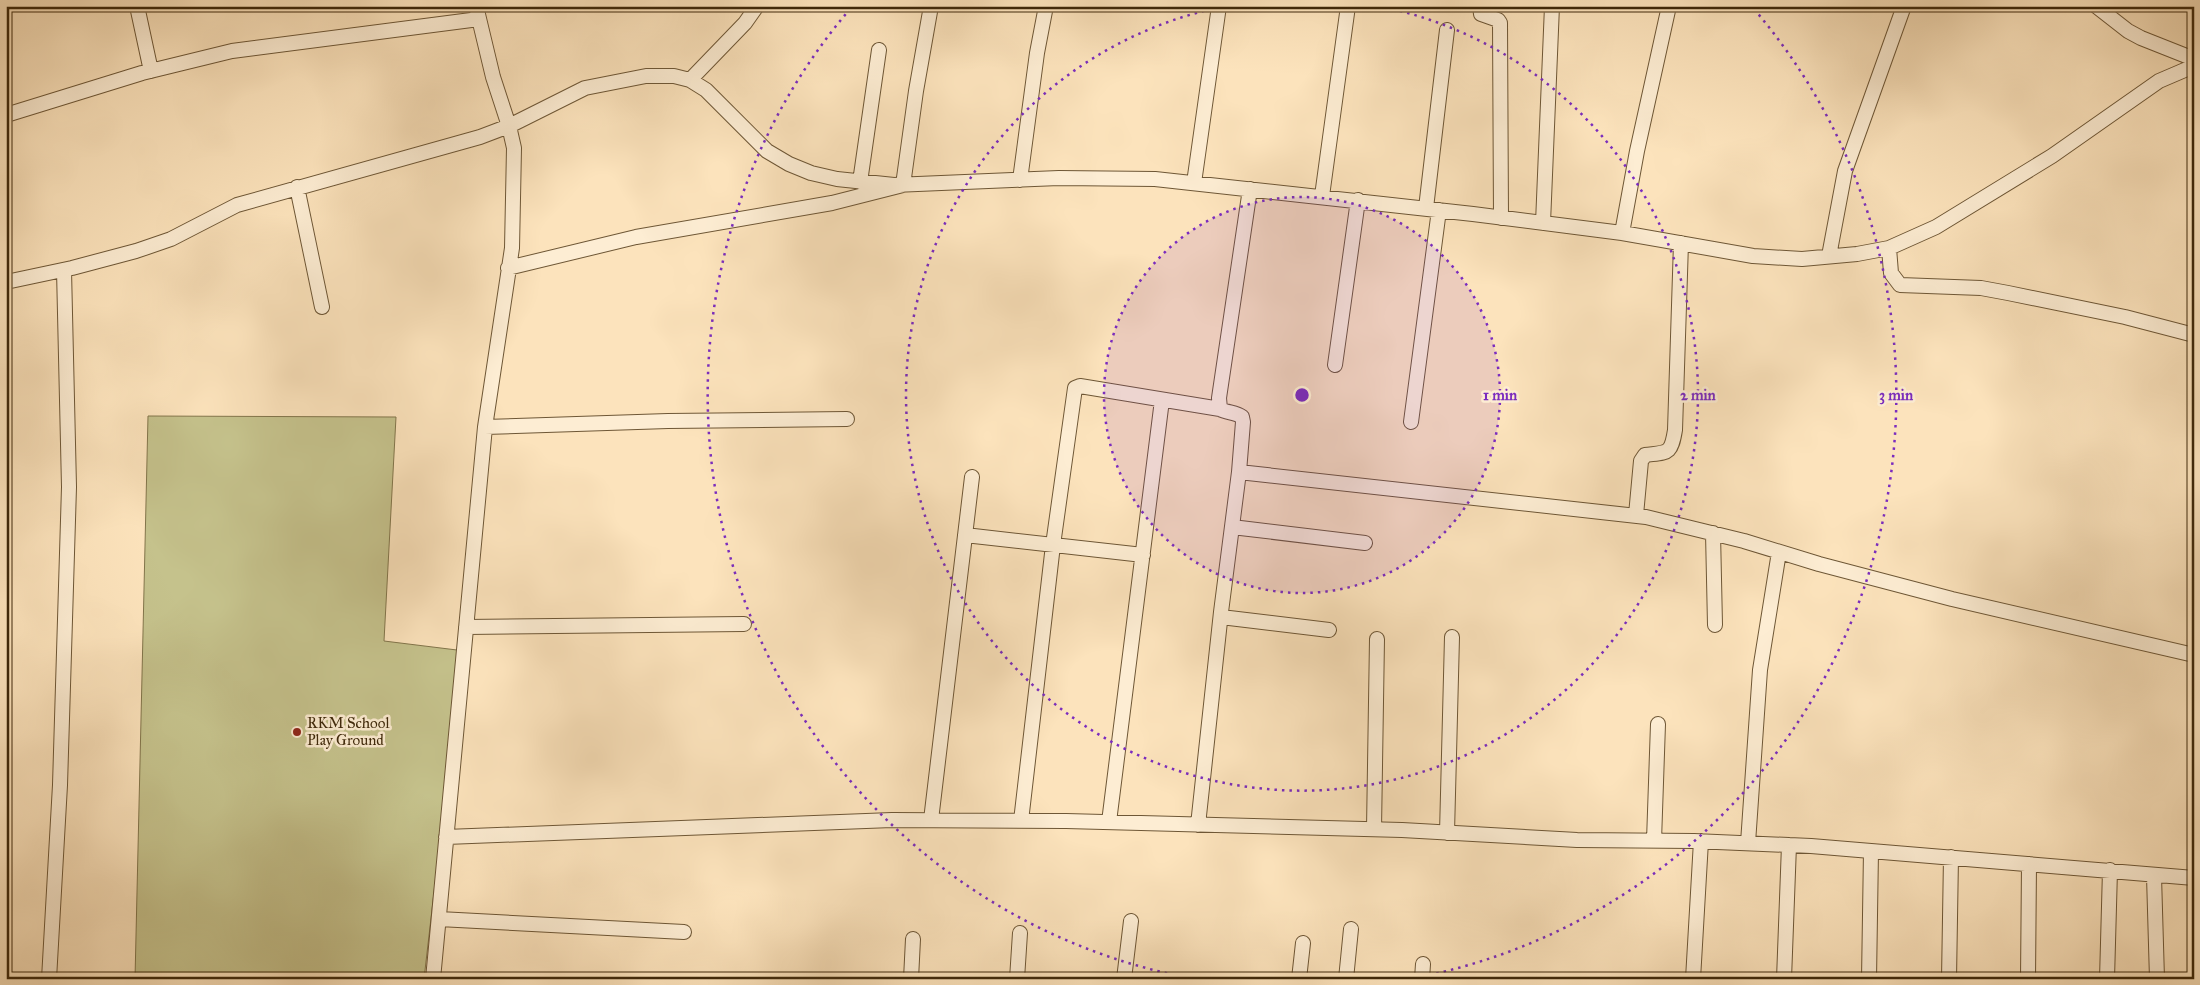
<svg xmlns="http://www.w3.org/2000/svg" width="2200" height="985" viewBox="0 0 2200 985" font-family="'IM FELL Great Primer',serif">
  <style>
    .green { fill: #c5c28c; stroke: #82754b }
    .lines { fill: none; stroke-linecap: round; stroke-linejoin: round }
    .street-casing { stroke: #6e5736; stroke-width: 16 }
    .street { stroke: #fdedd3; stroke-width: 14 }
    .ring { fill: none; stroke: #7b2cbf; stroke-width: 2.5; stroke-dasharray: 2.5 5 }
    .poi-dot { fill: #8f2418; stroke: #fdedd3; stroke-width: 2 }
    .labels { text-anchor: middle; dominant-baseline: central; stroke-width: 5; stroke-linejoin: round; paint-order: stroke }
    .poi-label { font-size: 15px; fill: #3e280a; stroke: #fdedd3; text-anchor: start }
    .centre { fill: #7b2cbf; stroke: #fdedd3; stroke-width: 2.5 }
    .ring-label { font-size: 15px; text-anchor: middle; font-weight: bold; fill: #7b2cbf; stroke: #fdedd3; stroke-width: 5; stroke-linejoin: round; paint-order: stroke }
  </style>
  <rect width="100%" height="100%" fill="#fce3bc"/>
  <filter id="stains"><feTurbulence type="fractalNoise" baseFrequency=".004" numOctaves="4"/><feColorMatrix values="0 0 0 0 .2 0 0 0 0 .09 0 0 0 0 .02 0 0 0 .5 -.17"/></filter>
  <radialGradient id="worn" r=".72"><stop offset=".6" stop-color="#630" stop-opacity="0"/><stop offset="1" stop-color="#630" stop-opacity=".3"/></radialGradient>
  <path class="green" d="M148 416 396 417 384 641 465 651 443 814 424 979H135Z"/>
  <g class="lines">
    <defs>
      <path id="street" d="M137 6 151 71
        M1480 6 1481 14 1498 20 1500 23 1501 218
        M2096 6 2128 31 2141 38 2194 59
        M690 80 745 23 757 6
        M6 115 142 73 232 51 479 19
        M1020 180 1037 53 1046 6
        M860 182 879 50
        M1194 183 1219 6
        M297 187 322 307
        M1322 196 1348 6
        M1426 208 1447 30
        M1543 223 1552 6
        M1622 233 1637 151 1669 6
        M1889 248 1891 273 1900 285 1981 288 2008 293 2125 317 2194 335
        M1829 256 1845 171 1904 6
        M508 268 636 237 832 203 903 185 916 91 931 6
        M6 282 72 268 136 251 171 239 237 205 480 137 509 126 585 88 646 76H674L690 80 706 90 767 151 789 164 811 173 837 179 894 185 1059 178 1155 179 1473 214 1622 233 1753 256 1802 259 1857 254 1889 248 1936 227 2052 156 2159 81 2194 66
        M1335 365 1358 200
        M1411 422 1439 210
        M485 427 668 421 847 419
        M1239 472 1646 517 1744 541 1819 564 1952 599 2194 655
        M1636 515 1641 461 1645 455C1668 452 1671 455 1675 430L1681 243
        M1232 527 1365 543
        M1713 533 1715 625
        M965 535 1143 555
        M1221 617 1329 630
        M466 627 744 624
        M931 820 972 477
        M1021 821 1053 545 1075 388 1080 386 1220 409
        M1109 822 1162 400
        M1198 825 1221 612 1239 472 1243 422 1242 417C1236 412 1227 413 1220 409L1219 398 1250 189
        M1374 829 1377 639
        M1447 833 1452 637
        M446 837 892 820 1066 821 1402 830 1577 840 1694 841 1811 846 2194 878
        M1654 841 1658 724
        M1748 843 1760 670 1779 552
        M2154 876 2157 979
        M439 919 684 932
        M49 979 60 785 69 487 64 270
        M433 979 485 427 512 248 514 148 509 126 493 77 476 6
        M911 979 913 939
        M1017 979 1020 933
        M1124 979 1131 921
        M1299 979 1303 943
        M1346 979 1351 929
        M1422 979 1423 964
        M1693 979 1701 841
        M1784 979 1789 845
        M1869 979 1871 851
        M1949 979 1951 857
        M2028 979 2029 864
        M2107 979 2110 870"/>
    </defs>
    <use href="#street" class="street-casing"/>
    <use href="#street" class="street"/>
  </g>
  <circle cx="1302" cy="395" r="198" fill="#7b2cbf" fill-opacity=".12"/>
  <g class="ring">
    <circle cx="1302" cy="395" r="198"/>
    <path d="M1378 6A396 396 0 1 1 1226 6"/>
    <path d="M1189 978A594 594 0 0 1 850 9M1754 9A594 594 0 0 1 1415 978"/>
  </g>
  <circle class="poi-dot" cx="297" cy="732" r="5"/>
  <g class="labels">
    <g class="poi-label">
      <text x="307" y="723">RKM School<tspan x="307" dy="17">Play Ground</tspan></text>
    </g>
  </g>
  <circle cx="1302" cy="395" r="8" class="centre"/>
  <g class="ring-label">
    <text x="1500" y="400">1 min</text>
    <text x="1698" y="400">2 min</text>
    <text x="1896" y="400">3 min</text>
  </g>
  <rect width="2200" height="985" fill="none" stroke="#fce3bc" stroke-width="25"/>
  <rect x="8" y="8" width="2185" height="970" fill="none" stroke="#3e280a" stroke-width="2.5"/>
  <rect x="12" y="12" width="2175" height="960" fill="none" stroke="#3e280a"/>
  <rect width="100%" height="100%" filter="url(#stains)"/>
  <rect width="100%" height="100%" fill="url(#worn)"/>
</svg>
